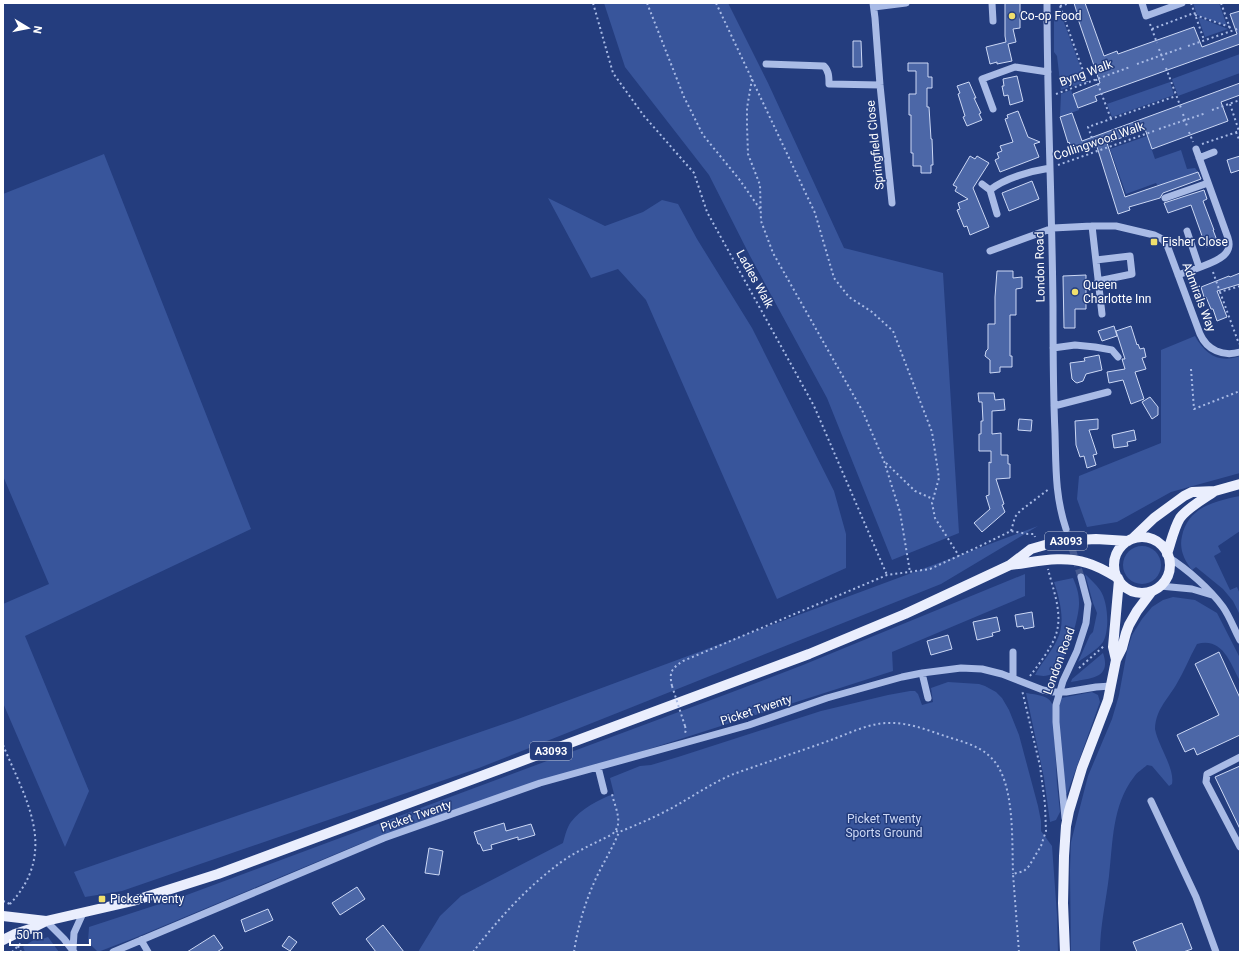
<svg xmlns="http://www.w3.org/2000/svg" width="1243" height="955" viewBox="0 0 1243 955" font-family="Roboto,sans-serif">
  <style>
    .green { fill: #38559b }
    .building { fill: #4c67a7; stroke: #ccd8f5 }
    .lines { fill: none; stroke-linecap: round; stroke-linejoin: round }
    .minor-tunnel { stroke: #455a91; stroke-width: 7; stroke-dasharray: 7 3.5; stroke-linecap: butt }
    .path { stroke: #a9bbe6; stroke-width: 2; stroke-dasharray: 2 3; stroke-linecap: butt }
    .minor { stroke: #a9bbe6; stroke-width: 7 }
    .major { stroke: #eaeefd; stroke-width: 10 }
    .path-bridge { stroke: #a9bbe6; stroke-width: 2; stroke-dasharray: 2 3; stroke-linecap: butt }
    .poi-dot { fill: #f0df6d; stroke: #243d7e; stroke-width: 1.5 }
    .labels { text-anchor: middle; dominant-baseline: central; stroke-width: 3; stroke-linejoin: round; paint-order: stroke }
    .shield { fill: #243d7e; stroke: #bdc5d8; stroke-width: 1 }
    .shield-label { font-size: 11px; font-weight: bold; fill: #fff }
    .poi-label { font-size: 12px; fill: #fff; stroke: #243d7e; text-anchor: start }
    .street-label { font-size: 12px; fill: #fff; stroke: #243d7e }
    .park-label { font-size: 12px; fill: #ccd8f5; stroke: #243d7e }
  </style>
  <rect width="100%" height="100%" fill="#243d7e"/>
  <path class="green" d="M604 3H728L768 83 844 248 943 273 959 533 892 560 827 398 750 256 709 175 625 67Z
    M1193 3H1219L1227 26 1197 15Z
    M1059 9 1086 82 1061 90 1057 56 1054 52V11Z
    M1198 17 1228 29 1205 37Z
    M1240 54V73L1178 96 1172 79Z
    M1170 82 1174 95 1112 117 1107 104Z
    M1071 90 1079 110 1060 117 1061 94Z
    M1147 136 1155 159 1181 150 1187 169 1195 168 1198 172 1158 186 1156 183 1126 194 1110 149Z
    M104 154 251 529 25 636 89 791 65 847 3 703V604L49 584 3 476V194Z
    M548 198 605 226 643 212 662 200 678 204 697 239 752 328 834 491 846 534V568L777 599 646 300 618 269 591 278Z
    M1195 336C1205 354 1219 364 1240 356V473L1171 492 1117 522 1087 527 1077 499 1079 476 1161 443V350Z
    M1240 496V531L1218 546 1221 552 1214 556 1230 590 1237 587 1240 594V615L1233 601 1223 589 1196 567 1192 570C1184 560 1179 549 1182 536 1188 507 1215 501 1240 496Z
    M1038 526 941 584 479 768 122 891 85 897 74 872 518 719Z
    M1123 565a19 19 0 1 1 38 0a19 19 0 1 1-38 0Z
    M1025 574V596L892 652 893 671 452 812 362 843 137 937 98 952 88 942 89 927 184 896 727 694 803 665Z
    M1085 574C1090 579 1096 584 1100 590 1108 601 1110 630 1103 642 1097 650 1086 656 1078 662L1090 635 1093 632 1097 613 1093 603Z
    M1073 578C1076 585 1079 593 1079 602 1080 617 1065 664 1053 673 1047 677 1042 676 1035 675 1041 663 1051 653 1057 640 1066 623 1060 600 1054 582Z
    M1173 597 1195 600 1217 613 1240 658V681C1230 663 1223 637 1197 644 1189 658 1184 672 1176 685 1170 695 1162 704 1158 714 1156 719 1155 724 1155 729 1158 746 1175 768 1172 784L1169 786 1152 766 1147 765C1143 769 1137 772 1134 777 1112 805 1113 843 1109 876 1106 901 1100 927 1100 952H1071L1070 870 1071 842 1088 776 1112 719 1119 695 1127 651 1132 635 1142 619 1152 607 1163 600Z
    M1103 653C1112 679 1090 678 1071 682L1072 679Z
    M948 682 979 684 985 686 996 692 1002 698 1009 710 1019 735 1038 806 1041 821V831L1052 846 1057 915 1058 952H418L440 916 461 896 563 843C565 836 567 827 571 822 581 809 599 799 614 794L610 778 640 766 651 765 678 757 821 711 888 695 910 691H915L918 694 922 705 933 702 931 688Z
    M1092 692 1098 695 1100 702 1067 794H1066C1064 771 1054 717 1061 698Z
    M1026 693C1037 695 1051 695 1053 707L1057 784 1060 812 1056 820 1050 822 1044 778Z
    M48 937 59 952H25L23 947 35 939 37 941Z"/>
  <path class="building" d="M1005 3H1020V28L1013 29 1016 42 1008 44 1012 61 997 64V62L990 64 986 47 1006 42 1005 36Z
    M1074 3H1085L1104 56 1117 51 1118 54 1194 27 1202 47 1237 34 1230 14 1240 11V44L1095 96 1097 101 1078 108 1073 94 1100 83 1077 16H1078Z
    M853 41H861L862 67H853Z
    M908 63H928V77H932V88H927V107H929L931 139H932L933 165H931V173H921V166H913V153H911V115H909V94H916V71H908Z
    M1017 76 1023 101 1010 105 1008 95 1004 96 1002 86H1004L1003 79Z
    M969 82 976 98H974L981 113 979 114 982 120 967 126 963 117 965 116 958 94 960 93 957 86Z
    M1240 83V95L1221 102 1228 121 1152 149 1145 129 1107 143 1125 197 1198 172 1201 179 1163 193 1160 198 1129 207 1130 210 1118 214 1097 147 1096 146 1074 154 1069 142 1068 143 1060 117 1072 113 1082 141Z
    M1018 111 1028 137 1040 142 1034 144 1039 157 1000 172 995 160 999 158 997 153 1002 151 1000 146 1013 142 1005 119 1008 118 1007 115Z
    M970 156 975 159 977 156 989 163 973 188 989 227 970 235 967 226 964 227 957 210 960 209 958 203 968 199 955 191 957 187 953 185Z
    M1240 156V170L1231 173 1227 160Z
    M1032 181 1039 199 1009 211 1002 193Z
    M1204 190 1207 199 1203 201 1214 230H1213L1218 243 1206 247 1191 205 1168 213 1164 203Z
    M997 271H1013V278L1022 277V288L1016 289V315H1010V356H1012V367H1000V372L990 373V360L985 356 986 351 988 349V324H995V297Z
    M1240 273V284L1217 291 1227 317 1217 321 1213 309H1211L1206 297H1204L1201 287 1229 276 1230 277Z
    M1086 275V309H1075V328H1064L1063 276Z
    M1114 326 1117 336 1102 341 1098 331Z
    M1131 326 1137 345 1138 344 1140 349 1144 348 1146 357 1142 358 1146 369 1135 372 1144 399 1131 404 1123 380 1109 383 1107 372 1125 369 1122 359H1125L1116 331Z
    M1099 355 1102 370 1086 374 1083 381 1077 383 1075 382 1072 379 1070 363 1085 361 1084 358Z
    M978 393H994L995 400 1004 399 1005 410 992 411V434L1001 433V455H1008V464H1010V478L996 479 1004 504 1002 505 1005 512 982 532 974 523 990 509 986 496 989 495V462L991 463V451H979V434H981V421H983L982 402H979Z
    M1150 397 1158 407V415L1152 419 1142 402Z
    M1019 419 1032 420 1031 431 1018 430Z
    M1098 419V429L1089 430 1097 454 1093 455 1096 465 1087 468 1084 456 1080 457 1076 445 1075 421Z
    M1134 430 1136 440 1127 442 1128 446 1114 448 1112 435Z
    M1032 612 1034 627 1024 629 1023 626 1017 627 1015 615Z
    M997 617 1000 631 992 633 993 636 977 640 973 622Z
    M948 635 952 649 931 655 927 641Z
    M1219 652 1240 698V735L1197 755 1194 748 1185 752 1177 735 1219 715 1195 664Z
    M1240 766V829L1215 777Z
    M504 823 506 831 531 824 535 835 518 840V837L491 845 492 849 483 851 480 844H478L474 832Z
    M429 848 443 851 439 875 425 873Z
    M357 887 365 899 340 915 332 903Z
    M268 909 273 920 245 932 241 920Z
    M1182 923 1192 949 1183 952H1137L1133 942Z
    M383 925 404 952H376L366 939Z
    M214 935 223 948 217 952H187Z
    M289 936 297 942 290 951 282 946Z"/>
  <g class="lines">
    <path class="minor-tunnel" d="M1066 529 1081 577"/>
    <path class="path" d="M593 3 613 73 644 116 694 173 707 212 814 406 887 575
      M647 3 684 97 703 135 739 179 760 209
      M716 3 815 213 834 278 849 297 872 312 893 331 932 432 939 478 932 503 935 518 959 556
      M1191 3 1204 40
      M1221 3 1231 31
      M1060 6 1087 82
      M1060 6 1070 3
      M1195 15 1230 27
      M1150 24 1157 43
      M1152 29 1194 13
      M1188 46 1240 28
      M1159 49 1164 62
      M1137 64 1182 48
      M1166 68 1181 108
      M752 79 747 108V126L748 154 760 185 761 221 773 253 863 412 884 461 900 512 910 572
      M1096 79 1111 119
      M1056 94 1130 67
      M1230 104 1239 131
      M1212 110 1240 100
      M1183 114 1187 126
      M1159 129 1206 113
      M1189 132 1193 142
      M1236 132 1240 142
      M1202 144 1240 131
      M1097 152 1088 127 1176 96
      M1058 165 1154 131
      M1213 272 1220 292 1240 286
      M1220 292 1239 344
      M1191 369 1194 409 1240 391
      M886 463 915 491 933 499
      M1011 531 1015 517 1020 511 1049 489
      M1079 668 1104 646
      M1030 676C1039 664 1050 650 1055 637 1064 615 1053 590 1048 569
      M672 686C669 672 671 669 683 661L887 575 930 569 978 547 1011 531 1028 534H1034L1035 537
      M685 726 686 730 685 733
      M3 745C26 800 59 851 10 904V907
      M616 831 619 832C639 824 660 815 679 804 696 794 713 783 731 775 764 763 798 752 831 740 850 733 871 722 892 723 912 723 932 732 951 738 971 744 990 750 1000 770 1014 797 1012 843 1013 874
      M3 901 10 904
      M18 946 21 952
      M12 952 21 943
      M473 952C499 918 529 885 564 860 579 850 595 843 611 835 625 825 615 808 612 794
      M574 952C578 925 586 899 598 874 605 860 613 847 619 832
      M1019 952 1013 874 1024 871 1029 866 1041 846 1046 831 1045 804 1040 766 1022 690"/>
    <path class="minor" d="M873 3 875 18 880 85 892 203
      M992 3 993 21
      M1047 3C1047 104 1052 205 1053 306 1053 348 1053 391 1055 433 1056 467 1055 496 1066 529
      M1142 3 1146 16 1182 3
      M874 7 906 3
      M766 64 824 66C829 71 829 77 829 84L880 85
      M993 109 982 79 1015 67 1048 72
      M1199 158 1214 152
      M982 184 990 190 997 214
      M990 190C1005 178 1031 171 1050 168
      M1165 198 1208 183
      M1092 226 1102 314
      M1187 231 1199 267
      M990 251 1053 228 1092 226H1116L1154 235 1162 239 1167 245 1200 334C1207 350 1223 357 1240 352
      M1096 260 1130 256 1132 274 1098 281
      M1178 275C1189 271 1220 262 1226 253 1230 248 1230 244 1228 238L1196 149
      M1053 348 1075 345 1095 347 1112 350 1118 357
      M1054 406 1108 392
      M1168 557C1187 569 1210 589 1223 607 1230 617 1234 629 1240 640
      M1160 586 1192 589 1212 595
      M1013 652V678
      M922 673 928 698
      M1240 757 1207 774 1206 782 1240 847
      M598 767 604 791
      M1151 801 1196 897 1216 952
      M1065 818 1056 722V705L1063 681 1077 651 1086 623 1088 604 1081 577
      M46 921 64 939 74 952
      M141 940 148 952
      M73 949 74 933 83 913
      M113 952 384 838 540 783 749 725 827 698 902 677 922 673 961 668 982 669 1002 674 1043 690 1053 692H1066L1096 687 1111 686"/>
    <path class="major" d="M1114 565a28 28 0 1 1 56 0a28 28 0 1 1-56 0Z
      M1132 539 1154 518 1184 496 1192 492 1215 491 1240 484
      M1167 554C1171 542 1174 528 1180 518 1188 507 1204 499 1215 491
      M1010 565C1036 562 1062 555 1087 563 1098 566 1108 572 1118 578
      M1116 660 1113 647 1119 580
      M3 916 46 921
      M3 940 15 934 30 929 46 921 133 901 218 874 809 654 905 614 1010 565 1031 549 1052 543 1078 540 1096 539 1128 541
      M1065 952 1063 903 1064 856 1066 826 1069 811 1082 768 1108 700 1116 660 1122 648 1126 633 1129 625 1137 611 1152 591"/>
    <path class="path-bridge" d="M672 686 685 726"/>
  </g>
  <g class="poi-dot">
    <circle cx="1012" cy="16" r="4"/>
    <rect x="1150" y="238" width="8" height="8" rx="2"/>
    <circle cx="1075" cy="292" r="4"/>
    <rect x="98" y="895" width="8" height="8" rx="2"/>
  </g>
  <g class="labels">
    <g class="shield">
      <rect x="1045" y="532" width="42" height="18" rx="3"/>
      <rect x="530" y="742" width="42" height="18" rx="3"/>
    </g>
    <g class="shield-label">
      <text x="1066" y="541">A3093</text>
      <text x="551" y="751">A3093</text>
    </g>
    <g class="poi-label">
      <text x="1020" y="16">Co-op Food</text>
      <text x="1162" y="242">Fisher Close</text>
      <text x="1083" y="285">Queen<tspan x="1083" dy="14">Charlotte Inn</tspan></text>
      <text x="110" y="899">Picket Twenty</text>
    </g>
    <g class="street-label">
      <text transform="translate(1086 73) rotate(-20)">Byng Walk</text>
      <text transform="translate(1099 141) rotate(-19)">Collingwood Walk</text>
      <text transform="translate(875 145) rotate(-96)">Springfield Close</text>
      <text transform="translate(1040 267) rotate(-91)">London Road</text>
      <text transform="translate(755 279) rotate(61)">Ladies Walk</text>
      <text transform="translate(1199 297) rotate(69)">Admirals Way</text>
      <text transform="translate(1059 661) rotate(-70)">London Road</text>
      <text transform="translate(756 710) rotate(-18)">Picket Twenty</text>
      <text transform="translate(416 816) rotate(-19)">Picket Twenty</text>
    </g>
    <g class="park-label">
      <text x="884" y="819">Picket Twenty<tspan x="884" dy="14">Sports Ground</tspan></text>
    </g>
  </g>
  <rect width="1243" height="955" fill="none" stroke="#ffffff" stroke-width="8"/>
  <g transform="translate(28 28) rotate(100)" stroke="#243d7e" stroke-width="3" paint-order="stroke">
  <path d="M0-3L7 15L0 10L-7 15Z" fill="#ffffff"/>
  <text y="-6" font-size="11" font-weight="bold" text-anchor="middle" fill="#ffffff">N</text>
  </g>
  <path d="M10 939v6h80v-6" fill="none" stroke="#ffffff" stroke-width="2"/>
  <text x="16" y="939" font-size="12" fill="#ffffff" stroke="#243d7e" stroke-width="3" paint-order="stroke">50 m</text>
</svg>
